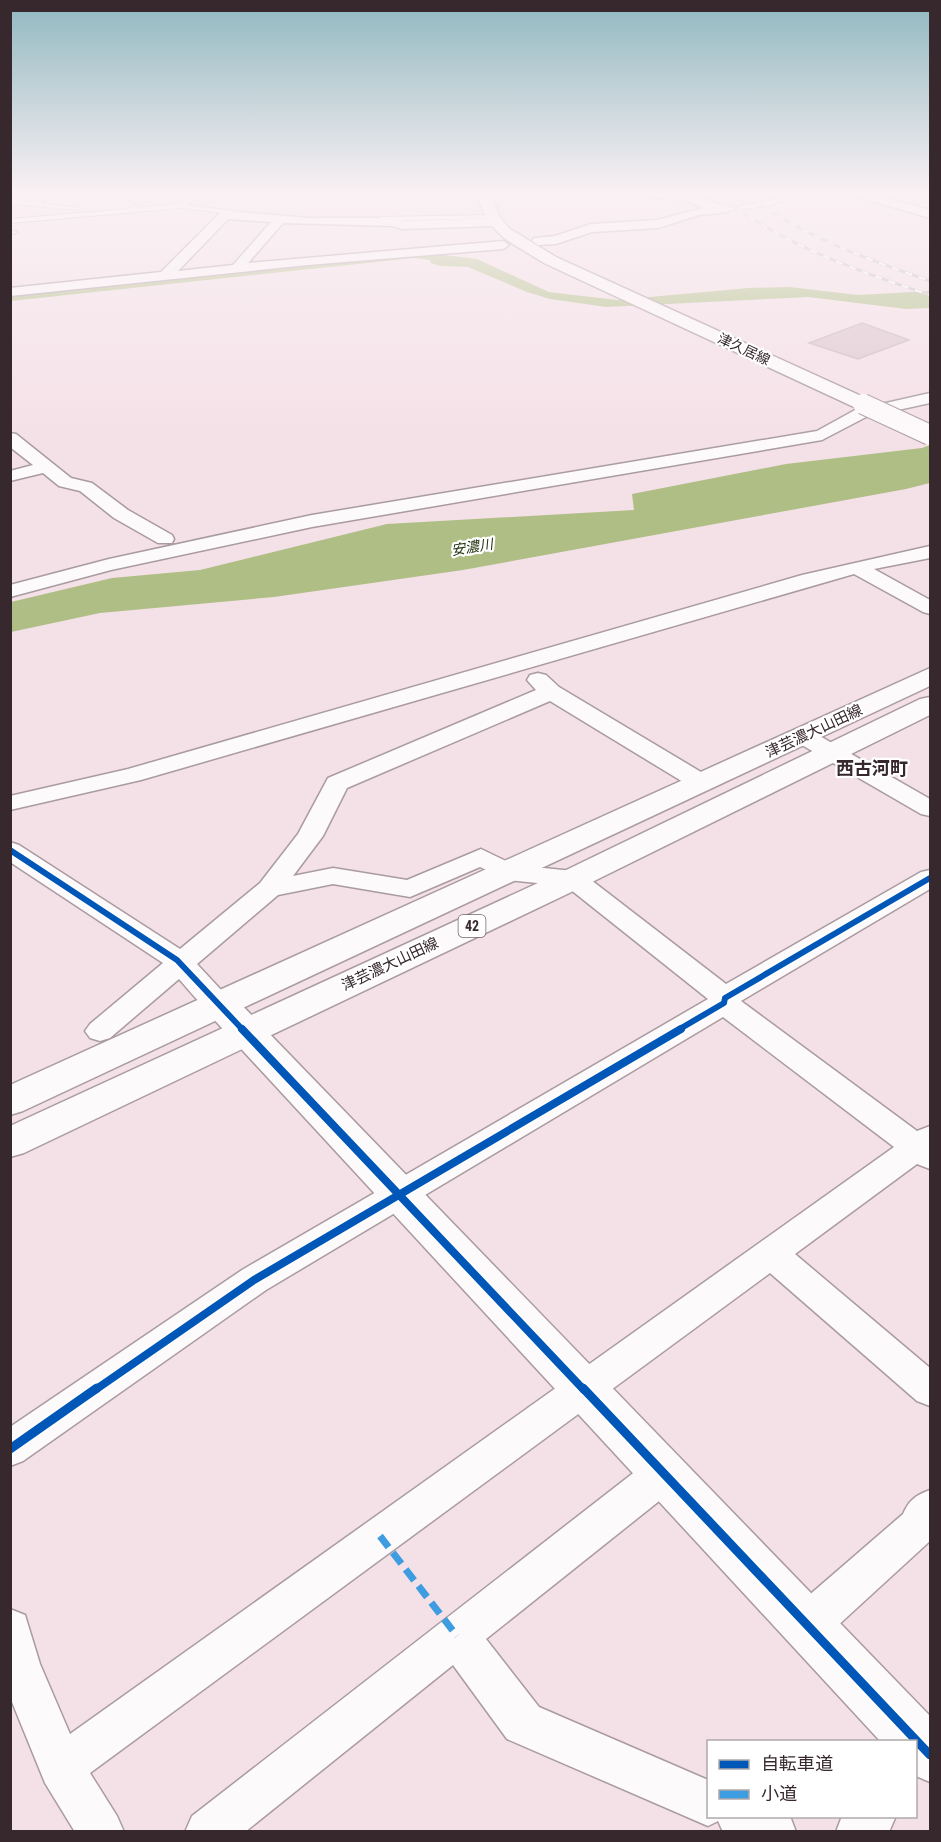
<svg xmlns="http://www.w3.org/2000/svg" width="941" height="1842" viewBox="0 0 941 1842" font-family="'Roboto Condensed','Noto Sans JP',sans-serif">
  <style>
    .water { fill: #aebe84 }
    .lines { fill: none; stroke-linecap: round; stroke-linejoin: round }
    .stream { stroke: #aebe84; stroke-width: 4 }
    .building { fill: #ddc7cf; stroke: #cbbbc0; stroke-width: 1.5 }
    .service-casing { stroke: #a99ba0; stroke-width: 2 }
    .minor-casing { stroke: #a99ba0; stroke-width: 3 }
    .tertiary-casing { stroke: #a99ba0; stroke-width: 3 }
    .secondary-casing { stroke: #a99ba0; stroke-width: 3 }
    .primary-casing { stroke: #a99ba0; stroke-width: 3 }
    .service { fill: #fdfafb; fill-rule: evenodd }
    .minor { fill: #fdfafb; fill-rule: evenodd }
    .tertiary { fill: #fdfafb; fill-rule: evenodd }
    .secondary { fill: #fdfafb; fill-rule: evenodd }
    .primary { fill: #fdfafb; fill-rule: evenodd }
    .rail-casing { stroke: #c4bfc1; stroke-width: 3 }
    .rail { stroke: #fff; stroke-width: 2; stroke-dasharray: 7; stroke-linecap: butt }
    .secondary-bridge-casing { stroke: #a99ba0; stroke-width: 22; stroke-linecap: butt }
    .secondary-bridge { stroke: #fdfafb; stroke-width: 20 }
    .quiet { stroke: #3e9ce1; stroke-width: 7; stroke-dasharray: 14 7; stroke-linecap: butt }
    .cycleway-far2-casing { stroke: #fff; stroke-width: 10 }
    .cycleway-far1-casing { stroke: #fff; stroke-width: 11 }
    .cycleway-casing { stroke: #fff; stroke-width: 13 }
    .cycleway-far2 { stroke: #0057b8; stroke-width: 6 }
    .cycleway-far1 { stroke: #0057b8; stroke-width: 8 }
    .cycleway { stroke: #0057b8; stroke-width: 9 }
    .labels { text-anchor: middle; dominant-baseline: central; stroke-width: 4.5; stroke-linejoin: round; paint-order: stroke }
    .far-street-label { font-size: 14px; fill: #36282d; stroke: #fff }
    .far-water-label { font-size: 14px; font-style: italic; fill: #24310d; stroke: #fff }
    .shield { fill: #fff; stroke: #72686c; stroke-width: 1.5 }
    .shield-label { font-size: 14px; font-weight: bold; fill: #36282d }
    .street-label { font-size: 15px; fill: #36282d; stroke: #fff }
    .quarter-label { font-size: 18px; font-weight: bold; fill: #36282d; stroke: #fff }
  </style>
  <rect width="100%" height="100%" fill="#f4e0e7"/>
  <path class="water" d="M427 253 477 259 549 292 617 300 748 288 790 287 858 295 930 291V308L906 309 808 297 606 307 550 299 527 292 468 267 440 266 431 263 430 260 414 258 11 301 10 295Z
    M930 445V483L906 489 463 570 274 597 100 613 11 632V602L112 578 200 570 387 524 634 510 632 494 786 464 922 448Z"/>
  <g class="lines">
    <path class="stream" d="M762 203 796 193"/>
  </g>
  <path class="building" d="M862 323 909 340 858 359 809 343Z"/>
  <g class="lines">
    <defs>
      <path id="service" d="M33 192 54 195 40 203 80 208 77 210 10 204V200ZM38 194 45 196 33 202 20 201Z
        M155 192H161L135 208 180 204 200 192H206L187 205 271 216 268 218 181 208 10 223V219L129 209Z
        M800 193 802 196 761 207 724 211 721 209 761 203Z
        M492 215 494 218 380 221 377 219 380 217Z
        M10 230 17 232 18 233 10 234Z"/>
      <path id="minor" d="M634 192C652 190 674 190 692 195 705 199 716 204 728 206L730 209 728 212 699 215 658 228 592 232 556 244 538 245 532 241 534 238 555 236 591 224 657 220 704 208 686 201 640 196Z
        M800 192H821L815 196 796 197 794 195Z
        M846 192H863L930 210V218L848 194Z
        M225 211 310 218H395L404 221 496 218 502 222 496 226 402 229 393 226 283 223 248 263 503 241 509 245 503 249 308 265 10 296V288L161 272 221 212ZM228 219 271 222 233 265 178 271Z
        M930 393V403L866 417 822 440 312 527 111 570 10 597V585L109 559 312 515 817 431 855 410Z
        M10 433 16 434 71 478 92 483 128 510 172 535 174 539 172 543H158L114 518 80 491 59 486 43 473 10 481V471L33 465 10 447Z
        M930 546V558L874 569 930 600V614L923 612 854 574 141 780 10 810V796L128 769 802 575Z
        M538 673 546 675 559 687 711 778 714 783 711 788 702 790 693 788 550 701 347 788 323 836 293 876 333 868 407 880 481 849 514 865 573 871 582 873 726 984 921 872 930 870V889L741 1001 917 1131 930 1126V1169L917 1164 795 1254 930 1368V1406L917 1401 770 1273 90 1773 117 1816 124 1832H75L45 1783 10 1697V1609L25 1615 40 1664 70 1734 894 1147 723 1017 266 1290 23 1461 10 1466V1427L242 1270 708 999 566 886 508 880 480 867 410 897 333 884 278 895 197 964 235 1005 231 1012C208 1019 194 995 179 979L110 1038 100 1041 90 1038 85 1031 90 1024 163 963 10 862V842L19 845 180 949 260 883 298 834 328 778 536 690 527 680 530 675Z
        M803 729 811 731 930 799V816L921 814 795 741 791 736 795 731Z
        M664 1455 678 1460 683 1473 678 1486 486 1639 539 1707 708 1780V1816H790L796 1832H723L718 1821 708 1826 507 1739 453 1665 245 1832H185L192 1816 650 1460Z
        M930 1490V1541L822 1640 807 1646 792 1640 786 1625 792 1610 903 1514C909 1500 916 1495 930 1490Z
        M842 1816H896L889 1832H836Z"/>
      <path id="tertiary" d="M221 993 233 996 930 1716V1782L916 1776V1742H881L209 1014 203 1005 209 996Z"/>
      <path id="secondary" d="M476 192H490L499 216 510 229 556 257 870 400 873 404 870 408H856L544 263C506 239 491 237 476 192Z"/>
      <path id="primary" d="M930 668V686L23 1111 10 1115V1085Z
        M930 697V715L584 886 24 1153 10 1157V1126L562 872 920 699Z"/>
    </defs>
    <use href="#service" class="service-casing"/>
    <use href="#minor" class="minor-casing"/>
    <use href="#tertiary" class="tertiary-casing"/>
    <use href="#secondary" class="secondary-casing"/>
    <use href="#primary" class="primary-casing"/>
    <use href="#service" class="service"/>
    <use href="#minor" class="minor"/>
    <use href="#tertiary" class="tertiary"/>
    <use href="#secondary" class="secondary"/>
    <use href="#primary" class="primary"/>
    <defs>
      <path id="rail" d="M715 192C778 243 854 270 930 295
        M743 192C799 235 864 258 930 281"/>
    </defs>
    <use href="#rail" class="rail-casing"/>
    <use href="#rail" class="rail"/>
    <defs>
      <path id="secondary-bridge" d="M863 404 930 435"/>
    </defs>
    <use href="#secondary-bridge" class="secondary-bridge-casing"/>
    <use href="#secondary-bridge" class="secondary-bridge"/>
    <path class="quiet" d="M380 1536 457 1636"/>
    <defs>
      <path id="cycleway-far2" d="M10 850 177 960 243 1030
        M678 1030 724 1003 725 998 930 878"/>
      <path id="cycleway-far1" d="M242 1029 584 1390
        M95 1390 254 1280 681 1029"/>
      <path id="cycleway" d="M583 1388 930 1755
        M10 1449 97 1388"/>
    </defs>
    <use href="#cycleway-far2" class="cycleway-far2-casing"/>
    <use href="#cycleway-far1" class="cycleway-far1-casing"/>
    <use href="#cycleway" class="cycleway-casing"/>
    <use href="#cycleway-far2" class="cycleway-far2"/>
    <use href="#cycleway-far1" class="cycleway-far1"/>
    <use href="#cycleway" class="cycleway"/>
  </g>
  <linearGradient id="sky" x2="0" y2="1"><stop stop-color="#91b8c0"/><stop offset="0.43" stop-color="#faf1f4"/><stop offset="1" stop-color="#faf1f4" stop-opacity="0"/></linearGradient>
  <rect width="941" height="449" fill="url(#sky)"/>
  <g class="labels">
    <g class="far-street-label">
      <text transform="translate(744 349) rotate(25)">津久居線</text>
    </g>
    <g class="far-water-label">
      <text transform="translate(472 547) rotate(-9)">安濃川</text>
    </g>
    <rect class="shield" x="458.5" y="915" width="27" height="22" rx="4.5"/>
    <g class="shield-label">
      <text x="472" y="926">42</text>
    </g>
    <g class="street-label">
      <text transform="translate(814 731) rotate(-25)">津芸濃大山田線</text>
      <text transform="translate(390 964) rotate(-25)">津芸濃大山田線</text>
    </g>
    <g class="quarter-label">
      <text x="872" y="768">西古河町</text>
    </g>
  </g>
  <rect width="941" height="1842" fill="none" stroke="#36282d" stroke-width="24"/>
  <rect x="707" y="1740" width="210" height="78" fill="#ffffff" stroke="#afa9ab" stroke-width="1.5"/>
  <rect x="719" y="1760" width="30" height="9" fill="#0057b8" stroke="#afa9ab" stroke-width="1.5"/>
  <text x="761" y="1770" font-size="18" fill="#36282d">自転車道</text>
  <rect x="719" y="1790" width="30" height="9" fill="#3e9ce1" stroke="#afa9ab" stroke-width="1.5"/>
  <text x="761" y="1800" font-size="18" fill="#36282d">小道</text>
</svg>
